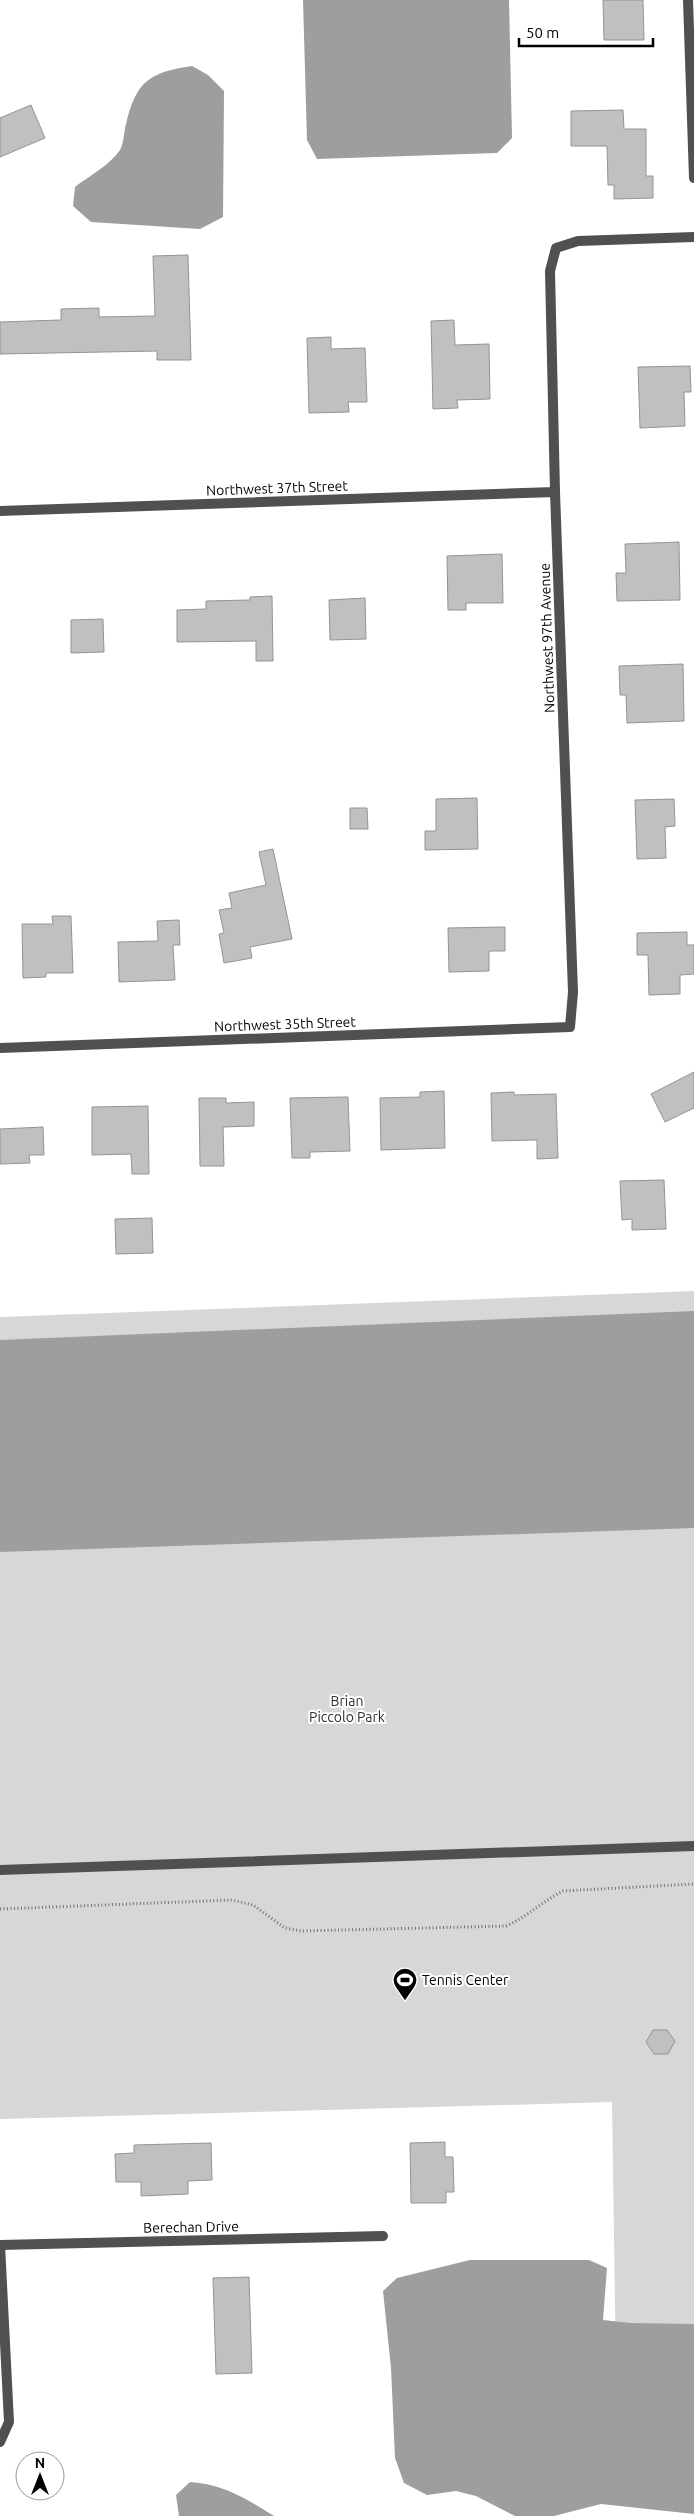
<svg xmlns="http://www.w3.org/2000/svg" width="694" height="2516" viewBox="0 0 694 2516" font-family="Ubuntu,sans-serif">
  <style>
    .green { fill: #d7d7d7 }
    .water { fill: #9e9e9e }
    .building { fill: #c0c0c0; stroke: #949494 }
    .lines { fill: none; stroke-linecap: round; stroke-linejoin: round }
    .path { stroke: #727272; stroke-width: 3; stroke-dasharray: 1 2.5; stroke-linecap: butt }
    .lane { stroke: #505050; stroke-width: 10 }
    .street { stroke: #505050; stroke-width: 10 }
    .labels { text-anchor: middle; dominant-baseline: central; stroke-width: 4; stroke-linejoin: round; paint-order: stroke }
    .street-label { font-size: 14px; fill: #000; stroke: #fff }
    .park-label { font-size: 14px; fill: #2e2e2e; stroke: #fff }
    .poi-label { font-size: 14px; fill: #000; stroke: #fff; text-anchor: start }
  </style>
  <rect width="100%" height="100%" fill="#fff"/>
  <path class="green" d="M694 1291V2368L616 2371 612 2102 0 2119V1317Z"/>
  <path class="water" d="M303 0H509L512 138 497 153 317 159 307 140Z
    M192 66 208 75 224 91 223 217 200 229 91 222 73 206 75 187C89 176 110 165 120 150 124 143 124 131 126 124 136 81 150 72 192 66Z
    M694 1311V1528L0 1552V1340Z
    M470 2260H589L607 2268 603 2320 630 2323 694 2324V2514L601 2504 554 2516H515L476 2496 456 2491 427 2495 404 2483 395 2458 391 2368 383 2291 397 2278Z
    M190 2482C223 2484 247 2499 274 2516H179L176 2495Z"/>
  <path class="building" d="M603 0H643L644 40H604Z
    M31 105 45 138 0 157V118Z
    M623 110 624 129H646V176H653V198L614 199V185H608L607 146H571V111Z
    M188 255 191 360H157V351L0 354V322L61 320V309L99 308V317L155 316 153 256Z
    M454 320 455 345 489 344 490 399 457 400 458 408 433 409 431 321Z
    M331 337V349L365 348 367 402H348L349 412 309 413 307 338Z
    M690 366 691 392H684L685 426 640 428 638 367Z
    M679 542 680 600 617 601 616 573H626L625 544Z
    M502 554 503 603H466V610H448L447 556Z
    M272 596 273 661H256V641L177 642V610L206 609V601L250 600V597Z
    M365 598 366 639 330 640 329 600Z
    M103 619 104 652 71 653V620Z
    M683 664 684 721 627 723 626 695H620L619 666Z
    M477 798 478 849 425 850V831H436V799Z
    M674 799 675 826 665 827 666 858 637 859 635 800Z
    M350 808H367L368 829H350Z
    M273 849 292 939 250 947 252 958 224 963 219 934 224 933 219 910 232 908 229 893 266 885 259 852Z
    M52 916H71L73 973H46V977L23 978 22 924H53Z
    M179 920 180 945H173L175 980 119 982 118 942 158 941 157 921Z
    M505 927V951H489V971L449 972 448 928Z
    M687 932V945H694V974L680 975V994L649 995 648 955H637V933Z
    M694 1072V1108L665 1122 651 1094Z
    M444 1091 445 1148 381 1150 380 1098 420 1097V1092Z
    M514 1092V1095L556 1094 558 1158 537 1159V1140L492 1141 491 1093Z
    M348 1097 350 1151 310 1152V1158H292L290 1098Z
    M199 1098H226V1103L254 1102V1126L223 1127 224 1166H200Z
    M148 1106 149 1174H132L131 1154 92 1155V1107Z
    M43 1127 44 1155H29L30 1163 0 1164V1129Z
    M664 1180 666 1229 632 1230V1219L622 1220 620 1181Z
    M152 1218 153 1253 116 1254 115 1219Z
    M653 2030H667L675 2041 668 2054H654L646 2042Z
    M445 2142V2157H453L454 2192H446V2203H411L410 2143Z
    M211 2143 212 2180 188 2181V2194L141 2196V2182H116L115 2154 134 2153V2145Z
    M249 2277 252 2373 216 2374 213 2278Z"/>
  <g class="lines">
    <path class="path" d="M0 1909 232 1900 253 1905 285 1928 301 1931 506 1926C527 1917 543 1901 563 1891L694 1884"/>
    <path class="lane" d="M0 1870 694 1846
      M0 2442 9 2422 0 2245"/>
    <path class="street" d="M688 0 694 178
      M0 511 555 492
      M0 1048 570 1027 573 992 555 492 550 271 556 248 578 241 694 237
      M0 2245 383 2236"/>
  </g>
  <defs>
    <symbol id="stadium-pin" viewBox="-11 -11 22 30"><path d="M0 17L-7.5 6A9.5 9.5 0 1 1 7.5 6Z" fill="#000" stroke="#fff"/><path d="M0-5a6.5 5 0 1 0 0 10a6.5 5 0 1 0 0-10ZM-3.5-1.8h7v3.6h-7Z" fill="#fff"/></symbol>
  </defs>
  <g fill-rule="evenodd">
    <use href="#stadium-pin" x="391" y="1966" width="28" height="38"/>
  </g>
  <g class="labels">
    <g class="street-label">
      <text transform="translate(277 488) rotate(-2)">Northwest 37th Street</text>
      <text transform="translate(547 638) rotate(-92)">Northwest 97th Avenue</text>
      <text transform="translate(285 1024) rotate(-2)">Northwest 35th Street</text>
      <text transform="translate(191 2227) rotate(-1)">Berechan Drive</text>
    </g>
    <g class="park-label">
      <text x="347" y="1701">Brian<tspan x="347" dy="16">Piccolo Park</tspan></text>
    </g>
    <g class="poi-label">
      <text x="422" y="1980">Tennis Center</text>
    </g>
  </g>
  <g transform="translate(40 2476)"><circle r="24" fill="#ffffff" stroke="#999999"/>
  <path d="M0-4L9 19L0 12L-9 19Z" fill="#000000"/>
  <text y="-8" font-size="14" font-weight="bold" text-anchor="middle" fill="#000000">N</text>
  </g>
  <path d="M519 38v8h134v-8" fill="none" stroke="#000000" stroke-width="2.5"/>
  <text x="526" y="38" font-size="15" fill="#000000" stroke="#ffffff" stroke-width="4" paint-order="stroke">50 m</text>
</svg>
